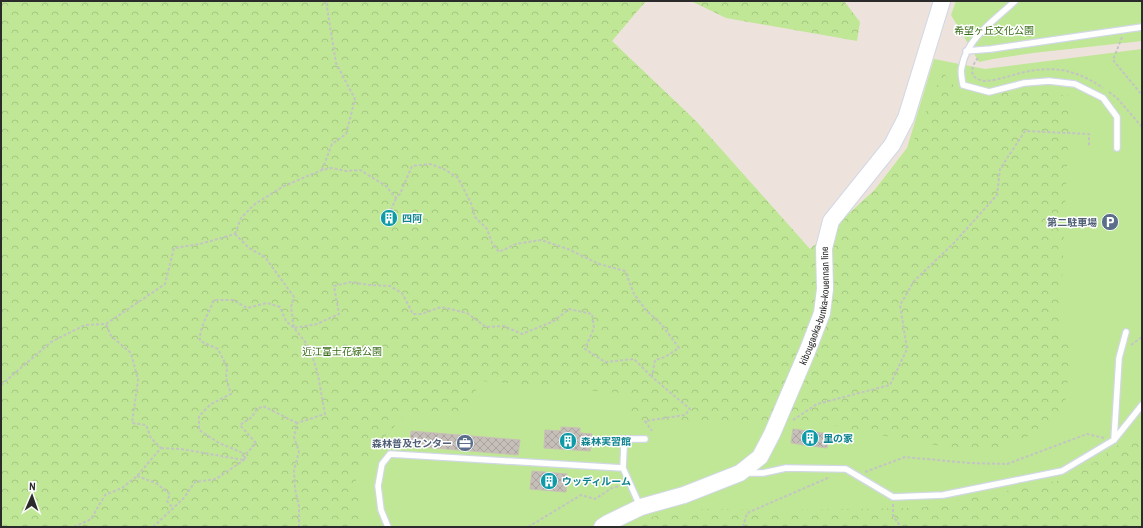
<svg xmlns="http://www.w3.org/2000/svg" width="1143" height="528" viewBox="0 0 1143 528" font-family="'Archivo Narrow','Noto Sans JP',sans-serif">
  <style>
    .grass { fill: #bfe796 }
    .forest { fill: url(#forest-crowns) }
    .building { fill: url(#building-cross-hatch); stroke: #c9bfb6 }
    .lines { fill: none; stroke-linecap: round; stroke-linejoin: round }
    .service-casing { stroke: #d1d8e4; stroke-width: 8 }
    .secondary-casing { stroke: #d1d8e4; stroke-width: 18 }
    .path { stroke: #c4c4c4; stroke-width: 2; stroke-dasharray: 3 2; stroke-linecap: butt }
    .service { stroke: #fff; stroke-width: 5.5 }
    .secondary { stroke: #fff; stroke-width: 16 }
    .labels { text-anchor: middle; dominant-baseline: central; stroke-width: 3; stroke-linejoin: round; paint-order: stroke }
    .park-label { font-size: 10px; fill: #376c16; stroke: #fff }
    .culture-label { font-size: 10px; font-weight: bold; fill: #0d838f; stroke: #fff; text-anchor: start }
    .service-label { font-size: 10px; font-weight: bold; fill: #4e5e75; stroke: #fff; text-anchor: end }
    .street-label { font-size: 10px; fill: #2b2b2b; stroke: #fff }
  </style>
  <defs>
    <pattern id="forest-crowns" width="20" height="18" patternUnits="userSpaceOnUse"><rect width="20" height="18" fill="#bfe796"/><path d="M2 6a3 3 0 1 1 6 0M12 15a3 3 0 1 1 6 0" fill="none" stroke="#a4c681"/></pattern>
    <pattern id="building-cross-hatch" width="8" height="8" patternUnits="userSpaceOnUse"><rect width="8" height="8" fill="#c6beb8"/><path d="M0 0l8 8M0 8l8-8" fill="none" stroke="#aaa39e"/></pattern>
  </defs>
  <rect width="100%" height="100%" fill="#ede3dc"/>
  <path class="grass" d="M956 1H1142V41L1033 53 993 59 979 62 951 15Z
    M1142 49V527H26L132 446 687 340 836 240 907 148 934 59 985 69Z"/>
  <path class="forest" d="M1 1H646L612 41 696 121 810 249 904 163 943 72 962 96 987 97 1016 89 1070 96 1060 328 1071 352 1064 413 1043 430 994 451 926 444 816 422 630 424 631 394 482 381 462 412 407 413 375 447 356 480 362 527H1Z
    M691 1H844L860 22 857 41 726 18Z
    M1142 428V527H625L666 512 706 509 780 510 920 508 1072 478Z"/>
  <path class="building" d="M561 427 580 428V433L592 434 590 451 544 448 545 430 561 431Z
    M793 429 829 434 827 448 791 443Z
    M411 431 520 440 518 455 410 446Z
    M532 471 567 474 566 492 530 489Z"/>
  <g class="lines">
    <defs>
      <path id="service" d="M1015 1C995 20 967 38 962 66 960 72 962 79 963 85L989 92 1024 83 1049 81 1075 84 1103 98 1117 117V148
        M966 51 991 49 1142 27
        M1114 440 1119 358 1126 332
        M623 468 624 447 622 439H645
        M747 473H763L786 468 846 469 893 497 943 495 1062 471 1114 440 1142 405
        M388 527 381 510 378 486 382 464 390 454 623 468 640 506"/>
      <g id="secondary">
        <path id="s1" d="M602 527 608 523 641 507 684 495 740 473 760 457 772 434 807 352 822 313 825 289 824 248 831 221 892 145 906 118 942 1"/>
      </g>
    </defs>
    <use href="#service" class="service-casing"/>
    <use href="#secondary" class="secondary-casing"/>
    <path class="path" d="M1122 37 1113 60 1142 95
      M978 58C972 65 968 76 980 80 986 83 1003 78 1010 76 1046 65 1071 66 1103 88
      M1109 92 1117 98 1142 127
      M322 170 332 144 346 134 355 99 336 63 326 1
      M389 215 396 198
      M235 234 241 218 255 204 284 186 322 170 332 168 346 171 360 170 386 186 396 198 400 194 412 166 430 164 444 169 458 178 471 203 475 217 487 229 492 243 499 252 516 244 541 240 568 249 599 264 625 271 634 294 646 310 662 325 679 348 665 357 655 360 652 377 690 409 685 415 645 421 652 431
      M235 234 249 248 265 257 294 297 291 307 294 328 317 324 339 314 334 286 351 282 369 285 390 286 402 293 413 314H421L441 307 467 313 486 327 504 326 522 334 554 321 569 309 592 314 594 328 585 349 605 362 634 359 652 377
      M1131 345 1142 337
      M1 385 51 342 85 325 106 324 165 284 174 248 200 244 235 234
      M793 420 817 404 890 385 907 349 900 305 914 281 953 244 997 195 1000 169 1025 131 1089 134V146
      M161 448 181 449 244 460 247 453 256 443 240 425 252 417 256 410 263 406 297 423
      M865 472 905 457 969 463 1007 464 1087 434 1104 438
      M137 476 156 483 170 494 167 501 173 508
      M893 504V516L899 524 898 527
      M74 527 91 519 105 495 122 488 137 476 161 448 151 438 146 425 132 423 138 380 131 353 111 336 106 324
      M153 527 183 499 195 482 216 479 244 460 243 453 219 443 199 430V416L211 404 231 394 226 378 227 367 218 349 200 341C199 327 209 313 214 300H233L247 308 267 303 280 307 286 321 294 328 310 348 318 375 325 414 297 423 294 437 299 452 294 470 295 489 299 506V527
      M528 527 581 495 595 499 612 488 622 485
      M743 527 747 513 830 477"/>
    <use href="#service" class="service"/>
    <use href="#secondary" class="secondary"/>
  </g>
  <defs>
    <symbol id="building-disc" viewBox="-11 -11 22 22"><circle r="9.5" fill="#0f9aa8" stroke="#fff"/><path d="M-4-6H4V6H1V3H-1V6H-4ZM-2.5-4.3h1.7v1.8h-1.7ZM.8-4.3h1.7v1.8H.8ZM-2.5-1h1.7V.8h-1.7ZM.8-1h1.7V.8H.8Z" fill="#fff"/></symbol>
    <symbol id="parking-disc" viewBox="-11 -11 22 22"><circle r="9.5" fill="#5c6f8a" stroke="#fff"/><path d="M-3.5-5.5H1a3.5 3.5 0 0 1 0 7H-1V5.5H-3.5ZM-1-3.4V-.6H.8a1.4 1.4 0 0 0 0-2.8Z" fill="#fff"/></symbol>
    <symbol id="office-disc" viewBox="-11 -11 22 22"><circle r="9.5" fill="#5c6f8a" stroke="#fff"/><path d="M-6-3h4V-5.5h4V-3h4V5H-6ZM-1-4.5V-3h2v-1.5ZM-6 0V1H6V0Z" fill="#fff"/></symbol>
  </defs>
  <g fill-rule="evenodd">
    <use href="#building-disc" x="379" y="208" width="20" height="20"/>
    <use href="#parking-disc" x="1100" y="212" width="20" height="20"/>
    <use href="#building-disc" x="800" y="428" width="20" height="20"/>
    <use href="#building-disc" x="558" y="431" width="20" height="20"/>
    <use href="#office-disc" x="455" y="433" width="20" height="20"/>
    <use href="#building-disc" x="539" y="471" width="20" height="20"/>
  </g>
  <g class="labels">
    <g class="park-label">
      <text x="994" y="30">希望ヶ丘文化公園</text>
      <text x="342" y="351">近江富士花緑公園</text>
    </g>
    <g class="culture-label">
      <text x="402" y="218">四阿</text>
      <text x="823" y="438">里の家</text>
      <text x="581" y="441">森林実習館</text>
      <text x="562" y="481">ウッディルーム</text>
    </g>
    <g class="service-label">
      <text x="1097" y="222">第二駐車場</text>
      <text x="452" y="443">森林普及センター</text>
    </g>
    <g class="street-label">
      <text stroke="none"><textPath href="#s1" startOffset="337">kibougaoka-bunka-kouennan line</textPath></text>
    </g>
  </g>
  <rect width="1143" height="528" fill="none" stroke="#2b2b2b" stroke-width="4"/>
  <g transform="translate(32 496) rotate(2)" stroke="#ffffff" stroke-width="3" paint-order="stroke">
  <path d="M0-3L7 15L0 10L-7 15Z" fill="#2b2b2b"/>
  <text y="-6" font-size="11" font-weight="bold" text-anchor="middle" fill="#2b2b2b">N</text>
  </g>
</svg>
